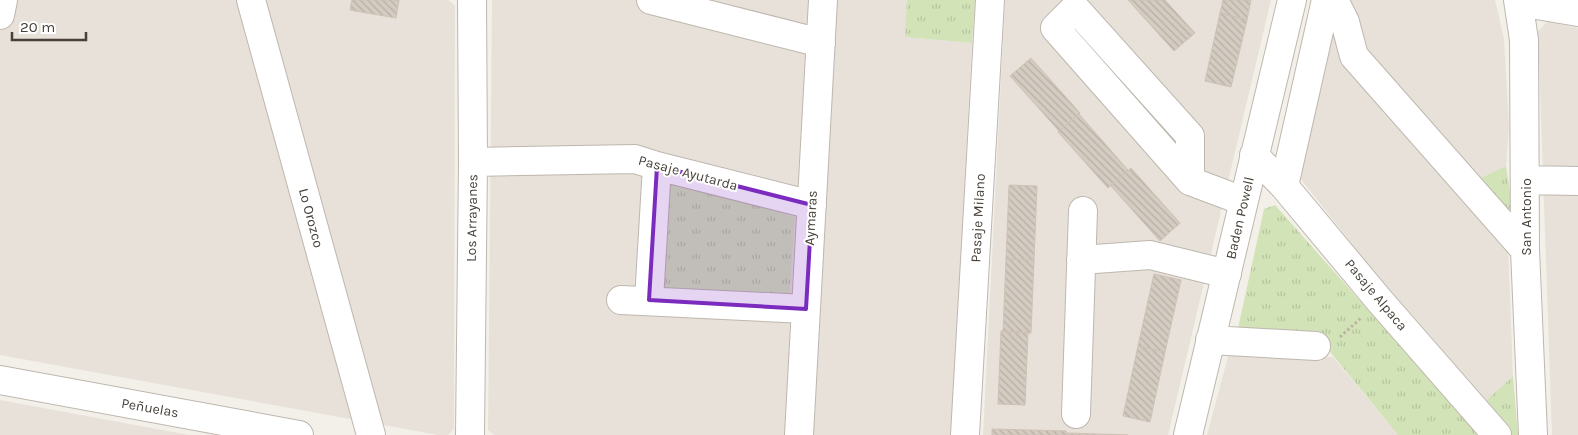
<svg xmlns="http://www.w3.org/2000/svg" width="1578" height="435" viewBox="0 0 1578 435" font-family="Karla,sans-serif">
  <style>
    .residential { fill: #e7e1d9 }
    .grass { fill: url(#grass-tufts) }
    .building { fill: url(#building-back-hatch); stroke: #cec2b5 }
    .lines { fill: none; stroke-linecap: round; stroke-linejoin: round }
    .minor-casing { stroke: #beb7ae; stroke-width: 30 }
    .path { stroke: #beb2a0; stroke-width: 3; stroke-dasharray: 2.5 2.5; stroke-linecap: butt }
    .minor { stroke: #fff; stroke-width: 28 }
    .marked { fill: #7b2cbf; fill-opacity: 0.2; stroke: #7b2cbf; stroke-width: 4; stroke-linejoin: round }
    .labels { text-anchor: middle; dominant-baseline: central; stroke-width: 4; stroke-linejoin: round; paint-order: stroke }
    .street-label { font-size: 14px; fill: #464039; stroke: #fff }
  </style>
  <defs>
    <pattern id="grass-tufts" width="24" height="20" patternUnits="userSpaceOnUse" patternTransform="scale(1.25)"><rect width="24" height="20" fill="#d2e3b8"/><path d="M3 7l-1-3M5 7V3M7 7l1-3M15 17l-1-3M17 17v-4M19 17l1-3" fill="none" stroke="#b6c49f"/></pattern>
    <pattern id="building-back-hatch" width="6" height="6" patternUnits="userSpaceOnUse" patternTransform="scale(1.25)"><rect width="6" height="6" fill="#d4cbc1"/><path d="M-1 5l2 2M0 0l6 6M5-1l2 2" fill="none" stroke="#b7afa7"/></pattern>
  </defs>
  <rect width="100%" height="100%" fill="#f3f0ea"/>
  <path class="residential" d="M0 0H448L451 2 455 6 454 429 448 435H438L0 355Z
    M492 0H907L906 37 972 43 952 435H494L488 430Z
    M1005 0H1271L1168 435H983Z
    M1336 0H1495L1497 8 1504 39 1509 126 1506 166 1472 182 1508 243 1513 376 1480 406 1296 173Z
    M1547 22 1578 28V435H1552L1538 31Z
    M1229 353 1333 357 1398 435H1207Z
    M0 400 189 435H0Z"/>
  <path class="grass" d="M907 0H975L972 43 905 37Z
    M1506 166 1512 206 1507 213 1472 182Z
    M667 181 795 217 789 301 659 295Z
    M1275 205 1479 435H1398L1317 336 1237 333 1264 209Z
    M1513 376 1518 435H1503L1480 406Z"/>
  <path class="building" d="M352 0H399L396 18 350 10Z
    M1128 0H1165L1195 33 1174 51Z
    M1223 0H1251L1247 20 1220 13Z
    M1220 13 1247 20 1231 87 1205 81Z
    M1031 58 1080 113 1059 131 1010 76Z
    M1079 114 1128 170 1108 188 1058 132Z
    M1131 168 1180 223 1160 241 1111 186Z
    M1009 185 1037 186 1034 260 1006 259Z
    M1006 259 1034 260 1031 333 1003 332Z
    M1154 274 1181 280 1165 352 1138 346Z
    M1001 331 1028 332 1025 405 998 404Z
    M1138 346 1165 352 1150 422 1123 416Z
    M992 429 1066 431V435H992Z
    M1066 433 1128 435H1066Z"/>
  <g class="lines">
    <defs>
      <path id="minor" d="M251 0 371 435
        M651 0 821 43
        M1334 0 1345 22 1354 56 1525 250
        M1518 0 1524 40 1525 250 1533 435
        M1519 2 1578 12
        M0 15 3 0
        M1254 155 1284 186 1379 300 1497 435
        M473 162 635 159 657 166 812 205
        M1525 180 1578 181
        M1190 181V136L1075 8 1055 28 1190 181 1243 201
        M1284 186 1326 0
        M1081 260 1150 255 1227 274
        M621 300 806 309
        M649 300 657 166
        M1210 340 1316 346
        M0 380 299 435
        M1076 414 1083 211
        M470 435 473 162 472 0
        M799 435 823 0
        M965 435 990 0
        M1188 435 1292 0"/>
    </defs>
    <use href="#minor" class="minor-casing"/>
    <path class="path" d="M1340 337 1361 318"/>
    <use href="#minor" class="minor"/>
  </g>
  <path class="marked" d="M657 166 812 205 806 309 649 300Z"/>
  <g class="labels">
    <g class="street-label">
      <text transform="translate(688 173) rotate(15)">Pasaje Ayutarda</text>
      <text transform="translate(1526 217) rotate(-90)">San Antonio</text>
      <text transform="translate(311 218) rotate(75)">Lo Orozco</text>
      <text transform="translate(472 218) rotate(-89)">Los Arrayanes</text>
      <text transform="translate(811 218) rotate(-87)">Aymaras</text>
      <text transform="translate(978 218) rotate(-87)">Pasaje Milano</text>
      <text transform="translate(1240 218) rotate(-77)">Baden Powell</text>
      <text transform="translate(1376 295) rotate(50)">Pasaje Alpaca</text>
      <text transform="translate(150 408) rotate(10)">Peñuelas</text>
    </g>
  </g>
  <path d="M12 32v8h74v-8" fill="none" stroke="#464039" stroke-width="2.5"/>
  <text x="20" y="32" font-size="15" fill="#464039" stroke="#ffffff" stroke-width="4" paint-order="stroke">20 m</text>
</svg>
